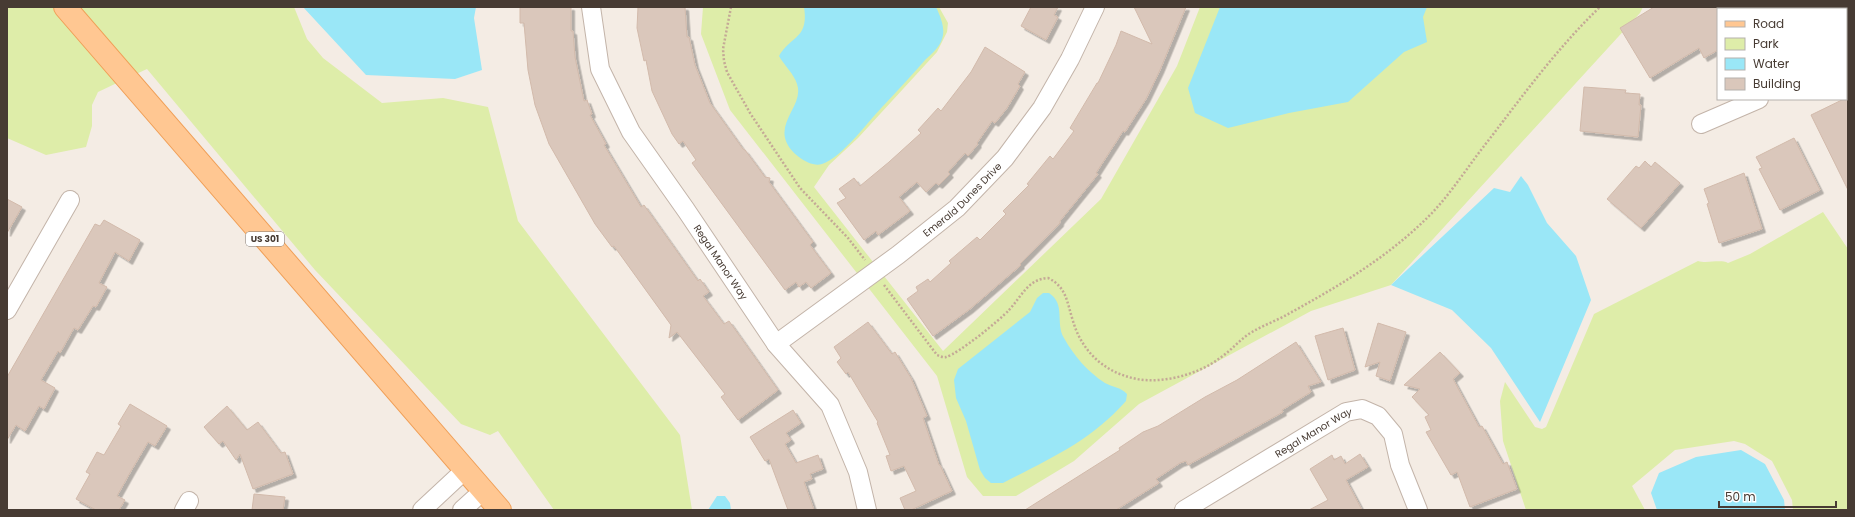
<svg xmlns="http://www.w3.org/2000/svg" width="1855" height="517" viewBox="0 0 1855 517" font-family="Poppins,sans-serif">
  <style>
    .green { fill: #deeda9 }
    .water { fill: #9ae7f7 }
    .building { fill: #dac7bb; stroke: #d2baab; filter: url(#shadow) }
    .lines { fill: none; stroke-linecap: round; stroke-linejoin: round }
    .street-casing { stroke: #c3b4a9; stroke-width: 20 }
    .primary-casing { stroke: #f09f57; stroke-width: 24 }
    .path { stroke: #c4a996; stroke-width: 2.5; stroke-dasharray: 2 2; stroke-linecap: butt }
    .street { stroke: #fff; stroke-width: 18 }
    .primary { stroke: #ffc792; stroke-width: 22 }
    .labels { text-anchor: middle; dominant-baseline: central; stroke-width: 3; stroke-linejoin: round; paint-order: stroke }
    .shield { fill: #fff; stroke: #7e7670; stroke-width: 1 }
    .shield-label { font-size: 9px; font-weight: bold; fill: #473b33 }
    .street-label { font-size: 10px; fill: #473b33; stroke: #fff }
  </style>
  <defs>
    <filter id="shadow"><feDropShadow dx="3.5" dy="3.5" stdDeviation="0" flood-color="#0004"/></filter>
  </defs>
  <rect width="100%" height="100%" fill="#f4ece4"/>
  <path class="green" d="M7 7H55L119 82 98 92 92 105V126L86 147 46 155 7 138Z
    M76 7H294L307 39 323 58 382 103 443 98 488 107 518 221 680 435 692 510H554L498 431 490 435 461 424 315 270 147 69 134 75Z
    M703 7H939L948 23 947 32 937 52 858 138 829 165 814 187 943 351 1101 199 1177 66 1200 7H1643L1640 13 1391 285 1311 311 1139 404 1074 461 1016 496H983L967 477 937 376 730 110 701 34Z
    M1823 212 1848 249V510H1793L1792 500 1772 461 1745 444 1734 441 1675 450 1632 486 1645 510H1526L1503 441 1500 401 1505 382 1535 427 1542 429 1546 427 1594 314 1698 261C1707 264 1720 259 1728 263L1750 254Z"/>
  <path class="water" d="M303 7H476L474 18 482 70 455 79 366 75Z
    M804 7H936C947 30 947 42 926 59 913 74 899 89 885 104 870 119 842 158 822 164 810 168 790 153 786 141 778 120 804 104 797 84 794 74 784 65 779 56 791 35 809 39 804 7Z
    M1220 7H1427L1423 17 1427 42 1404 52 1348 102 1289 113 1228 128 1195 113 1188 88Z
    M1521 176 1528 185 1547 223 1576 256 1591 300 1540 422 1491 348 1452 310 1391 285 1494 188 1510 192Z
    M1043 293H1049C1066 304 1055 323 1064 338 1074 356 1088 372 1105 383 1112 387 1121 387 1127 394L1126 401C1091 441 1049 459 1003 483H991L985 478 980 470 966 421 956 398 954 380 958 369 1030 312 1037 298Z
    M1741 450 1765 464 1784 500 1785 510H1657L1651 493 1659 473 1696 457Z
    M717 496H725L730 503 731 510H708Z"/>
  <path class="building" d="M520 7H571V31H573L575 57 584 101 587 100 592 114 590 115 606 144 604 145 641 207 644 205 698 281 700 279 709 292 703 296 724 324 729 321 778 390 738 420 721 397 725 394 677 332 669 338 671 325 614 246 612 247 595 224 549 144 535 105 528 70 524 23H520Z
    M638 7H685L687 37H689L695 65 710 103 743 149 745 150 765 177 770 178 769 182 813 242 810 245 831 273 811 288 806 282 799 287 796 282 785 290 692 163 696 160 683 141 679 144 672 134 652 91 646 60 644 61 637 28Z
    M1031 7H1058L1054 15 1058 17 1046 40 1021 26Z
    M1134 7H1186L1160 70 1146 99 1125 132 1123 131 1096 173 1098 174 1060 221V223L1020 264 1021 265 970 309 933 336 907 299 918 291 916 287 928 279 930 282 951 263 949 261 977 237 980 240 1006 214 1003 211 1029 185 1027 184 1050 156 1053 159 1074 131 1070 128 1097 83H1098L1116 45 1121 31 1152 44Z
    M1654 7H1718V50L1704 58 1699 48 1650 78 1620 28Z
    M985 47 1025 72 1018 84 1020 86 1007 108 995 123 992 121 977 143 978 144 968 156 965 153 948 172 950 174 939 185 936 183 926 192 917 182 899 197 910 211 878 235 876 231 864 240 837 203 846 198 839 189 854 178 860 186 889 162 921 133 918 130 938 108 941 111 971 72Z
    M1584 87 1626 90 1625 93 1640 94 1639 105H1641L1638 137 1580 131Z
    M1848 97V190L1811 115Z
    M1794 138 1820 190 1780 210 1759 169 1762 168 1756 157Z
    M1645 161 1651 167 1655 162 1680 183 1641 228 1607 199 1636 166 1639 168Z
    M1744 173 1762 229 1719 243 1707 204 1709 203 1704 189Z
    M7 199 22 207 7 233Z
    M104 220 140 240 129 261 115 252 99 283 107 287 96 307 93 306 78 330 74 328 60 353 58 351 41 380 55 388 44 409 39 406 25 431 16 425 7 440V377L95 224 100 226Z
    M868 322 892 354 895 352 911 378 927 416 923 418 939 465H940L952 491 911 510H905L900 498 916 491 904 466 891 471 886 456 890 455 877 423 878 422 848 372 846 374 837 362 841 358 834 347Z
    M1378 323 1406 332 1390 381 1376 376 1380 362 1365 367Z
    M1343 328 1355 370 1328 380 1315 336Z
    M1296 342 1321 382 1308 386 1311 392 1282 410 1283 412 1188 465 1186 461 1180 463 1156 479 1159 483 1116 510H1025L1120 450 1119 448 1143 432 1158 426 1205 397 1237 380Z
    M1440 352 1460 373 1453 379 1479 427 1482 426 1503 464 1507 462 1517 489 1470 507 1457 472 1451 475 1426 432 1431 430 1425 417 1429 415 1412 397 1420 389 1404 385Z
    M130 404 167 426 155 446 148 442 131 471 117 496 125 500 119 510H96L76 499 90 474 86 472 97 452 104 455 121 426 118 424Z
    M227 406 247 430 258 422 281 453 285 452 293 474 253 489 240 454 236 460 223 441 219 444 204 427Z
    M793 410 801 423 786 433 791 440 785 444 796 463 818 455 823 469 810 474 812 479 804 482 814 510H788L769 459 765 461 750 437Z
    M1360 454 1368 467 1346 480 1362 510H1309L1328 500 1310 469 1332 455 1334 460 1341 456 1345 464Z
    M254 494 285 497 283 510H252Z"/>
  <g class="lines">
    <defs>
      <g id="street">
        <path id="s1" d="M591 7 600 69 631 132 686 210 776 344 830 405 858 472 867 510"/>
        <path d="M1846 58 1848 57"/>
        <path d="M1701 124 1759 99"/>
        <path d="M7 310 70 200"/>
        <path id="s2" d="M776 344 898 255 957 208 1005 158 1042 108 1070 59 1095 7"/>
        <path d="M184 510 189 501"/>
        <path d="M422 510 465 470"/>
        <path d="M462 510 483 491"/>
        <path id="s3" d="M1184 510 1346 412 1362 409 1378 416 1393 434 1400 465 1418 510"/>
      </g>
      <path id="primary" d="M65 7 500 510"/>
    </defs>
    <use href="#street" class="street-casing"/>
    <use href="#primary" class="primary-casing"/>
    <path class="path" d="M731 7 723 49 724 61 727 72 750 113 800 188 848 238 865 260
      M884 285 937 355C940 356 943 358 946 357 958 354 1000 320 1009 310 1022 296 1028 279 1048 278 1067 287 1067 303 1073 321 1082 352 1105 373 1137 379 1163 384 1199 374 1220 358 1232 350 1240 339 1252 332 1264 325 1278 320 1290 313 1341 285 1391 255 1432 213 1450 194 1465 171 1481 150 1519 101 1555 50 1600 7"/>
    <use href="#street" class="street"/>
    <use href="#primary" class="primary"/>
  </g>
  <g class="labels">
    <rect class="shield" x="246" y="232" width="38" height="14" rx="3"/>
    <g class="shield-label">
      <text x="265" y="239">US 301</text>
    </g>
    <g class="street-label">
      <text stroke="none"><textPath href="#s2" startOffset="236">Emerald Dunes Drive</textPath></text>
      <text stroke="none"><textPath href="#s1" startOffset="291">Regal Manor Way</textPath></text>
      <text stroke="none"><textPath href="#s3" startOffset="151">Regal Manor Way</textPath></text>
    </g>
  </g>
  <rect width="1855" height="517" fill="none" stroke="#473b33" stroke-width="16"/>
  <rect x="1717" y="8" width="130" height="92" fill="#ffffff" stroke="#b5b1ad"/>
  <rect x="1725" y="21" width="20" height="6" fill="#ffc792" stroke="#b5b1ad"/>
  <text x="1753" y="28" font-size="12" fill="#473b33">Road</text>
  <rect x="1725" y="38" width="20" height="12" fill="#deeda9" stroke="#b5b1ad"/>
  <text x="1753" y="48" font-size="12" fill="#473b33">Park</text>
  <rect x="1725" y="58" width="20" height="12" fill="#9ae7f7" stroke="#b5b1ad"/>
  <text x="1753" y="68" font-size="12" fill="#473b33">Water</text>
  <rect x="1725" y="78" width="20" height="12" fill="#dac7bb" stroke="#b5b1ad"/>
  <text x="1753" y="88" font-size="12" fill="#473b33">Building</text>
  <path d="M1719 501v6h117v-6" fill="none" stroke="#473b33" stroke-width="2"/>
  <text x="1725" y="501" font-size="12" fill="#473b33" stroke="#ffffff" stroke-width="3" paint-order="stroke">50 m</text>
</svg>
